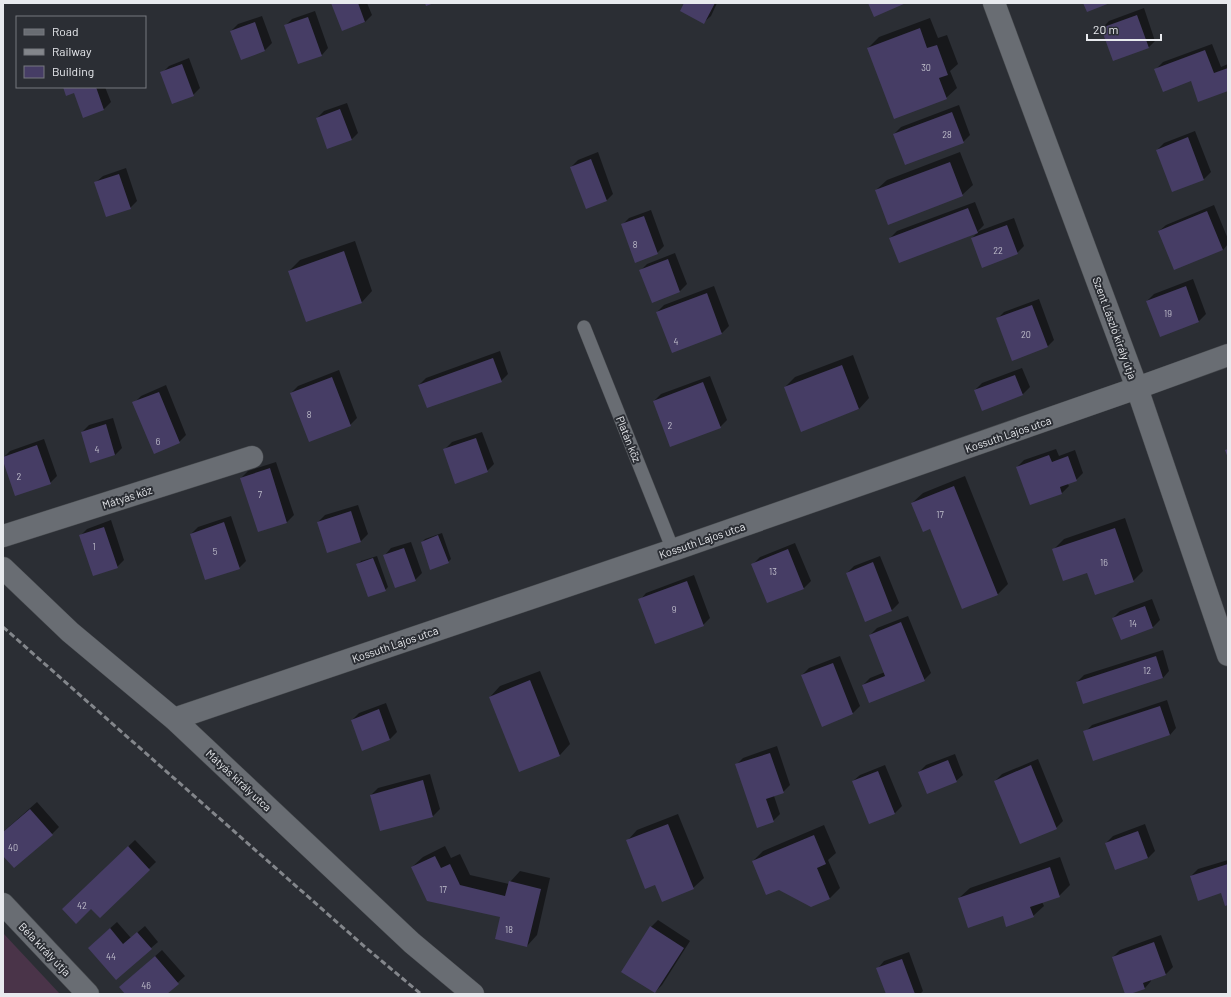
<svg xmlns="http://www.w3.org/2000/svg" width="1231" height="997" viewBox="0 0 1231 997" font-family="Barlow,sans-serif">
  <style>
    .green { fill: #4a3449 }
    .shadow { fill: #0007 }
    .building { fill: #463d65 }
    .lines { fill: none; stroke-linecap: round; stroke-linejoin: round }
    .lane-casing { stroke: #474a4e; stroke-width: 14 }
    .street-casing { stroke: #474a4e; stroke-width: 23 }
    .lane { stroke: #696d73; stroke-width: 13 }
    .street { stroke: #696d73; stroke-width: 22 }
    .rail { stroke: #83868b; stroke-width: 3; stroke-dasharray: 6 3; stroke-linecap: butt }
    .labels { text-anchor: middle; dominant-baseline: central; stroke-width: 4; stroke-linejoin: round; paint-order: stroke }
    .number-label { font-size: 9px; fill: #c0bfcc }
    .street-label { font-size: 11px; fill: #e8eaee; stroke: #2b2e34 }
  </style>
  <rect width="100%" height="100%" fill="#2b2e34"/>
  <path class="green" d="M3 933 60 994H3Z"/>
  <path class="shadow" d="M332 3H367L372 15 365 22 343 30Z
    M685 3H717L711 16 704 22Z
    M1144 8 1155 41 1148 48 1102 28 1109 21Z
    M315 11 328 48 322 55 285 26 292 19Z
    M262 16 272 43 265 50 241 59 231 31 238 24Z
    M930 18 938 38 947 35 958 64 950 71 957 88 946 98 868 48 879 37Z
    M1212 44 1221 67 1228 64V90L1156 69 1163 62Z
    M189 58 200 88 193 95 162 73 169 66Z
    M64 87H105L111 102 104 109 84 116 75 92Z
    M347 103 358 133 351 140 317 118 324 111Z
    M959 105 970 135 963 142 894 134 901 127Z
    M1195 131 1211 172 1204 179 1173 191 1157 150 1164 143Z
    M598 152 613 194 606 201 571 167 578 160Z
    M960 152 973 185 962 195 876 190 887 180Z
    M126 168 137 201 130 208 96 182 103 176Z
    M975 202 984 225 977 232 890 238 897 231Z
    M1214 205 1228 239V244L1223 250 1159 231 1166 225Z
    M651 210 664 246 657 253 622 225 629 218Z
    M1014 218 1024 246 1017 253 972 238 979 231Z
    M355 241 372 291 362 302 306 320 289 271 300 260Z
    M675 253 687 284 680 291 652 302 640 271 647 264Z
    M1193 279 1206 314 1199 321 1160 336 1147 301 1154 294Z
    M714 286 729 326 722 333 657 312 664 305Z
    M1039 299 1054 340 1047 347 997 319 1004 312Z
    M500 351 508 374 501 381 419 385 426 378Z
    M853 355 869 398 859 409 801 430 785 387 795 377Z
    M1022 368 1030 387 1023 394 983 409 975 390 982 383Z
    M339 370 357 418 350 425 291 393 298 386Z
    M710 376 727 420 720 427 654 401 661 394Z
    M166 385 186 435 179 442 134 403 141 396Z
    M113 418 122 448 115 455 82 432 89 425Z
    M482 432 494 464 487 471 445 449 452 442Z
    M44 439 57 476 50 483 3 458 10 451Z
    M1056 449 1059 456 1075 450 1083 473 1076 480 1067 483 1069 486 1062 493 1017 467 1024 460Z
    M276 462 294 515 287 522 259 531 241 478 248 471Z
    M965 476 1008 584 998 594 963 608 931 528 912 503 923 493Z
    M358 505 368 534 361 541 328 552 318 522 325 515Z
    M231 516 246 561 239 568 191 534 198 527Z
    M1125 518 1143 571 1133 581 1054 549 1064 539Z
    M111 520 124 560 117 567 80 536 87 529Z
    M442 533 451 559 448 562 422 542 425 539Z
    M411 542 422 573 415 580 385 555 391 548Z
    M795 543 811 581 804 588 768 602 753 564 760 557Z
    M377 556 388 587 385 590 357 565 361 561Z
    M880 556 899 603 892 610 866 620 847 573 854 566Z
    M694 575 710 618 703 625 640 600 646 593Z
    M1152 599 1160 620 1153 627 1121 639 1113 618 1120 611Z
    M908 616 931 673 924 680 863 685 870 678 885 672 870 635 877 628Z
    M1163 650 1169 671 1163 678 1077 682 1084 675Z
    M840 656 860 706 853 713 823 726 802 675 809 668Z
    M540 671 570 744 560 755 519 771 490 697 500 686Z
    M1167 700 1176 728 1170 735 1085 732 1092 725Z
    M386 703 397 732 390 739 362 749 352 720 359 713Z
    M777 746 790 785 783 792 774 796 780 814 773 821 736 765 743 758Z
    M955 754 963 775 956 781 919 772 926 765Z
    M1038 759 1063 821 1056 828 995 781 1002 774Z
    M885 765 902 806 895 813 870 823 853 781 860 775Z
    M430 774 440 809 433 816 371 795 378 788Z
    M37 802 59 827 52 834 3 854V832Z
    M678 814 704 878 693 888 656 884 627 841 637 830Z
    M1145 824 1155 851 1148 858 1106 843 1113 836Z
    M824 825 836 853 828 860 840 888 829 899 753 861 763 851Z
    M135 840 156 862 100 916 91 907 70 902Z
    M445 846 451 858 460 854 470 875 509 884 510 882 520 871 550 878 537 935 527 946 502 916 412 867 423 857Z
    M1060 857 1070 885 1059 896 1042 902 1044 906 1033 916 1003 915 959 898 970 888Z
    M1228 860V904L1222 892 1191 876 1198 869Z
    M658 920 690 941 662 985 655 992 651 927Z
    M117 922 131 938 145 926 158 942 151 948 96 941Z
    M1161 935 1173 967 1166 974 1151 979V981L1145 988 1126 994 1113 957 1120 950Z
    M162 950 185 976 165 994H126L127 981Z
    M909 952 923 991 920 994H887L878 968 884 961Z"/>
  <path class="building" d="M331 3H358L365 22 342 31Z
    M425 3H434L426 6Z
    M684 3H715L704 24 680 11Z
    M868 3H906L874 17Z
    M1083 3H1110L1087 12Z
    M1137 15 1149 48 1113 61 1101 28Z
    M308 17 322 56 298 64 284 25Z
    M255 22 265 51 241 60 230 31Z
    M920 28 927 48 937 45 948 75 939 78 947 99 894 119 867 48Z
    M1205 50 1214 73 1228 68V91L1198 102 1191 81 1163 92 1154 69Z
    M182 64 194 96 172 104 160 72Z
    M63 87H96L104 110 83 118 74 93 66 96Z
    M340 109 352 140 327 149 316 118Z
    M952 112 964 143 905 165 893 134Z
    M1188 137 1204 180 1172 192 1156 150Z
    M591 159 607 201 586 209 570 167Z
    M950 162 963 196 888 225 875 190Z
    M119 174 131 209 106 217 94 182Z
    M968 208 978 233 899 263 889 238Z
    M1207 211 1223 250 1174 270 1158 231Z
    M644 216 658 254 635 263 621 224Z
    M1007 225 1018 254 982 268 971 238Z
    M344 251 362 303 306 322 288 271Z
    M668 259 680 292 652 303 639 270Z
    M1186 286 1199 322 1160 337 1146 301Z
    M707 293 722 334 672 353 656 312Z
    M1032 305 1048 347 1012 361 996 318Z
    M493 358 502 382 427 408 418 385Z
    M842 365 859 409 801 432 784 387Z
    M1015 375 1023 395 982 411 974 390Z
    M332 377 351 426 309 442 290 393Z
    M703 382 721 428 670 447 653 401Z
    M159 392 180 443 154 454 132 402Z
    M106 424 115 455 90 463 81 432Z
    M476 438 488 472 455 484 443 449Z
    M37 445 51 484 15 496 3 461V457Z
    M1228 449V458L1225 450Z
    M1049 455 1052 462 1068 456 1077 481 1060 487 1062 494 1030 505 1016 467Z
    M270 468 287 523 258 532 240 478Z
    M954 486 998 595 962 609 930 529 923 532 911 503Z
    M351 511 361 542 327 553 317 522Z
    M224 522 240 569 205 580 190 534Z
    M104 527 118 568 93 576 79 535Z
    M1115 528 1134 582 1095 595 1087 573 1063 581 1052 549Z
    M438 535 449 563 430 570 421 542Z
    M404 548 416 581 395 588 383 555Z
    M788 549 804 589 767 603 751 564Z
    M373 558 386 591 368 597 356 564Z
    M873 562 892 611 865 622 846 573Z
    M687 581 704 626 655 644 638 599Z
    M1145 606 1153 628 1121 640 1112 618Z
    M901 622 925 681 869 703 862 685 885 676 869 635Z
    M1156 656 1163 678 1083 704 1076 682Z
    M833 663 853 714 822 727 801 675Z
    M530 680 560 756 519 772 489 697Z
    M1160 706 1170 735 1093 761 1083 731Z
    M379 709 390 740 362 751 351 720Z
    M770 753 784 793 766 799 774 822 757 828 735 764Z
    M948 760 957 782 927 794 918 772Z
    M1031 765 1057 829 1020 844 994 781Z
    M878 771 895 814 869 824 852 781Z
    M423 780 433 817 380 831 370 795Z
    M30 809 53 835 14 868 3 856V832Z
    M668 824 694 889 662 902 655 885 645 889 626 840Z
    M1138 831 1148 858 1115 870 1105 843Z
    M814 835 826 864 817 868 830 899 811 907 779 890 766 895 752 861Z
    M128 846 150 870 100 918 91 909 76 924 62 909Z
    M435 856 441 868 450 864 460 885 505 896 509 881 541 889 527 947 495 939 500 917 427 901 411 867Z
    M1228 864V905L1225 906 1221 893 1198 901 1190 876Z
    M1050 867 1060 897 1030 907 1034 917 1006 927 1003 916 968 928 958 898Z
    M650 926 684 948 655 993 621 972Z
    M110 928 123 944 137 932 152 949 116 980 88 948Z
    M1154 942 1166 975 1143 983 1145 989 1130 994H1125L1112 957Z
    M155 956 179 984 167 994H125L119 987Z
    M902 959 915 994H886L876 968Z"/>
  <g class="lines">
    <defs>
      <path id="lane" d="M584 327 673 550"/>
      <path id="street" d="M994 3 1137 388 1228 655
        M3 536 252 457
        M3 568 70 632 174 719 412 943 473 994
        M174 719 673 550 1137 388 1228 355
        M3 904 88 994"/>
    </defs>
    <use href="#lane" class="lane-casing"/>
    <use href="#street" class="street-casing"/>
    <use href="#lane" class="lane"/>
    <use href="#street" class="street"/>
    <path class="rail" d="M3 627 365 947 421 994"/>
  </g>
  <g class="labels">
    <g class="number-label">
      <text x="926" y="67">30</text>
      <text x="947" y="134">28</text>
      <text x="635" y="244">8</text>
      <text x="998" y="250">22</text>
      <text x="1168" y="313">19</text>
      <text x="1026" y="334">20</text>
      <text x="676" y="341">4</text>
      <text x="309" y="414">8</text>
      <text x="670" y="425">2</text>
      <text x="158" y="441">6</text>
      <text x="97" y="449">4</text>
      <text x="19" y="476">2</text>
      <text x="260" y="494">7</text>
      <text x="940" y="514">17</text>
      <text x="94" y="546">1</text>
      <text x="215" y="551">5</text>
      <text x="1104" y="562">16</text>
      <text x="773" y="571">13</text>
      <text x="674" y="609">9</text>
      <text x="1133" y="623">14</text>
      <text x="1147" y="670">12</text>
      <text x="13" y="847">40</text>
      <text x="443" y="889">17</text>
      <text x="82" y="905">42</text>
      <text x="509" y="929">18</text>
      <text x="111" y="956">44</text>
      <text x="146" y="985">46</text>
    </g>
    <g class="street-label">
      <text transform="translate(1115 328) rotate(70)">Szent László király útja</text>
      <text transform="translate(1008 434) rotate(-19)">Kossuth Lajos utca</text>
      <text transform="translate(629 439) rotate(68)">Platán köz</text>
      <text transform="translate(127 497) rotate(-18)">Mátyás köz</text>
      <text transform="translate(702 540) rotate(-19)">Kossuth Lajos utca</text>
      <text transform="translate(395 644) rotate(-19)">Kossuth Lajos utca</text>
      <text transform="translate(239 780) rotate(43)">Mátyás király utca</text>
      <text transform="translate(45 949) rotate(46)">Béla király útja</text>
    </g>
  </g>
  <rect width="1231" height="997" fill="none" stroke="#e8eaee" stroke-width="8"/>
  <rect x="16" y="16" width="130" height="72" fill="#2b2e34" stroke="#77797e"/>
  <rect x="24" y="29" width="20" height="6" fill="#696d73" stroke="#77797e"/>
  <text x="52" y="36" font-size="12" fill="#e8eaee">Road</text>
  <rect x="24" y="49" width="20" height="6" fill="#83868b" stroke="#77797e"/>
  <text x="52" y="56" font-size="12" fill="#e8eaee">Railway</text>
  <rect x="24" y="66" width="20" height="12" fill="#463d65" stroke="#77797e"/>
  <text x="52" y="76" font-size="12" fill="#e8eaee">Building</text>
  <path d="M1087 34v6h74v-6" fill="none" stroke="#e8eaee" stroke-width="2"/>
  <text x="1093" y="34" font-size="12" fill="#e8eaee" stroke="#2b2e34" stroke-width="3" paint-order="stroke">20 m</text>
</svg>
